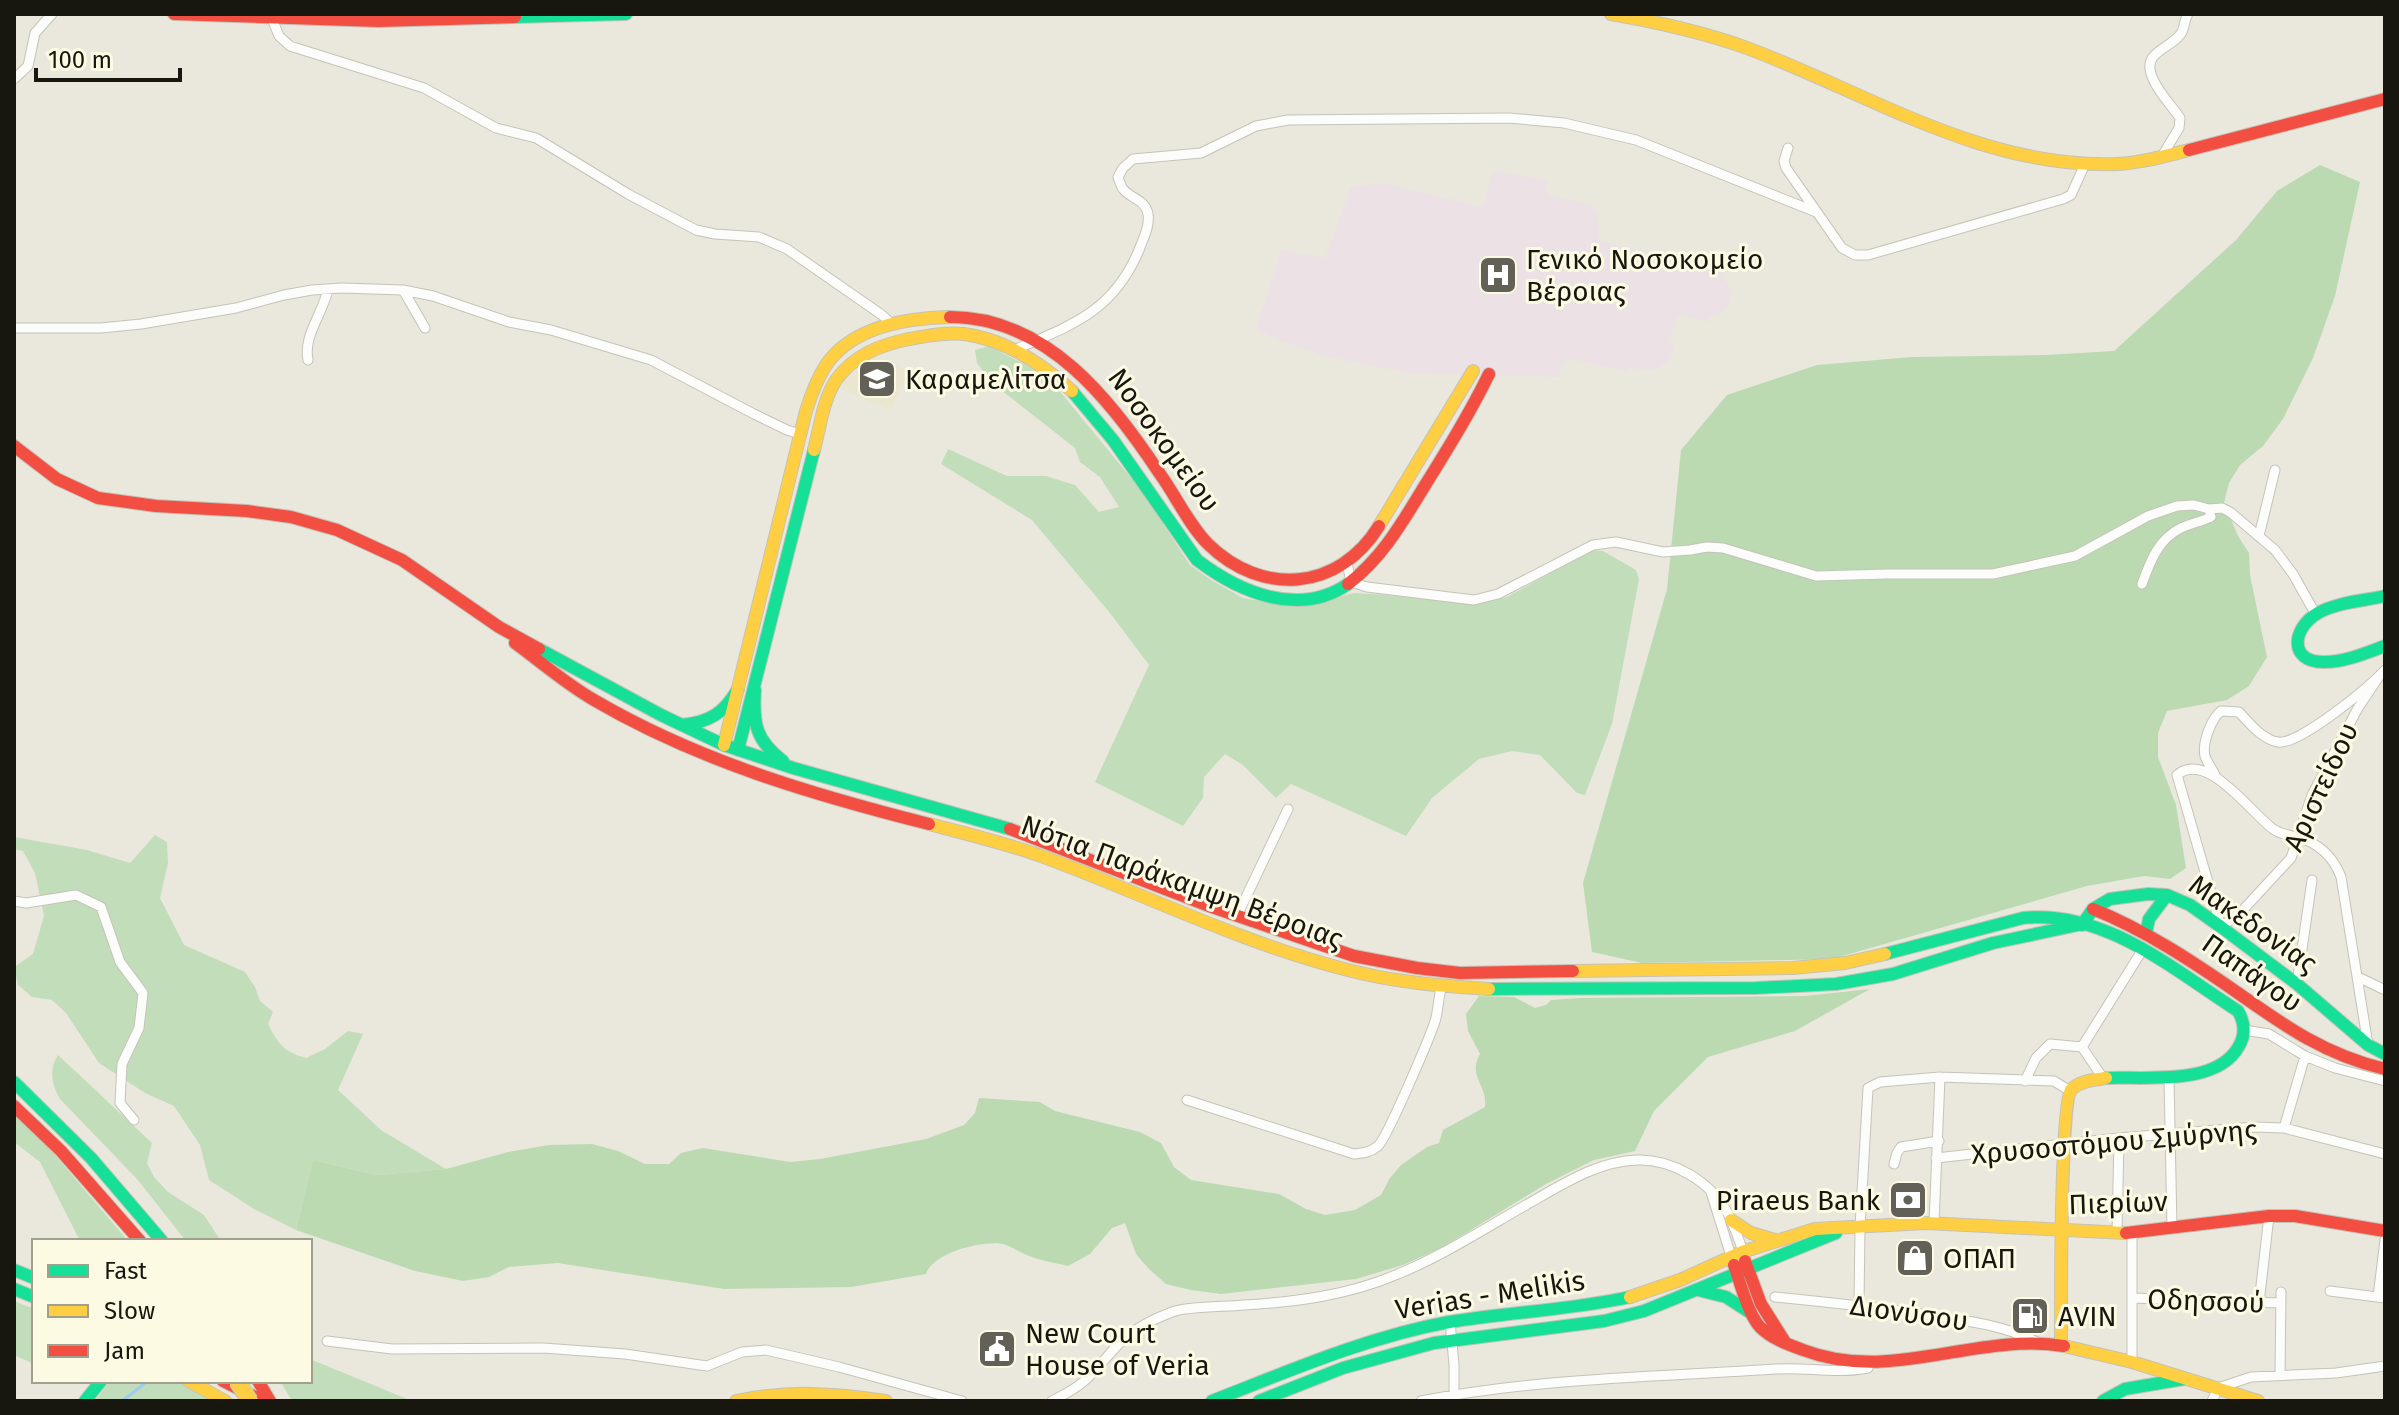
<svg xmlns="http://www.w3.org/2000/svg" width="2399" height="1415" viewBox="0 0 2399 1415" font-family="'Fira Sans',sans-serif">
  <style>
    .built { fill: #eae6d0 }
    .medical { fill: #ece1e5 }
    .green { fill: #c2ddb9 }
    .forest { fill: #bbdab2 }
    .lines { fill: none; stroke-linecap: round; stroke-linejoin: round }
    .stream { stroke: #9cccef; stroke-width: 3 }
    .street-casing { stroke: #c5c3b9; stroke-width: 11 }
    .fast-casing { stroke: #c5c3b9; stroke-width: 14 }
    .slow-casing { stroke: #c5c3b9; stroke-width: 14 }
    .jam-casing { stroke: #c5c3b9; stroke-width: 14 }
    .street { stroke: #fcfcfa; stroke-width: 9 }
    .fast { stroke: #16e098; stroke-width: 12 }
    .slow { stroke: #ffcf43; stroke-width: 12 }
    .jam { stroke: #f24e42; stroke-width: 12 }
    .slow-bridge-casing { stroke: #c5c4be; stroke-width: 18; stroke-linecap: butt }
    .slow-bridge { stroke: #ffcf43; stroke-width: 16 }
    .labels { text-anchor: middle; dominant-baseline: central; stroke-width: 6; stroke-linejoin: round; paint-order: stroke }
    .poi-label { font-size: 28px; fill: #18170f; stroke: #fdfae3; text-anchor: start }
    .street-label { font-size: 28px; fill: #18170f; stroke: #fdfae3 }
  </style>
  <rect width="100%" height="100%" fill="#eae8dc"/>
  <path class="built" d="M874 356 910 371 890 410 839 388Z"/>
  <path class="medical" d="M1493 170 1547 181 1546 194 1592 205 1598 213 1599 240 1725 272 1722 278 1728 283 1732 292 1726 310 1718 315 1711 316 1708 322 1679 315 1668 341 1675 344 1669 363H1663L1660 367 1649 371 1629 368 1627 372 1572 359 1562 364 1560 377 1408 373 1325 356 1279 340 1256 329 1281 250 1325 258 1351 187 1385 183 1483 207Z"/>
  <path class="green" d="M989 346 1026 365 1053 383 1141 490 1190 565 1211 580 1243 598 1282 605 1314 603 1354 593 1390 595 1470 604 1507 597 1592 550 1603 551 1636 570 1639 579 1612 724 1585 795 1577 793 1540 755 1512 751 1479 759 1432 798 1406 836 1291 784 1276 798 1243 765 1225 754 1204 777 1203 798 1183 826 1095 782 1149 665 1110 613 1032 520 941 464 948 449 1007 476H1046L1075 485 1099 512 1119 507 1100 477 1080 462 1075 448 992 383 977 363 975 350Z
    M155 835 167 842 168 863 160 898 184 945 245 972 255 987 260 1001 273 1012 268 1024C278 1044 284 1052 306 1058L325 1049 348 1031 363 1034 338 1090 381 1130 446 1169 377 1175 313 1160 296 1230 254 1209 209 1180 200 1145 174 1106 145 1093 99 1063 66 1013 52 1000 32 997 18 985 14 967 33 954 44 916 35 873 23 851 14 849V837L87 850 130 863Z
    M58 1055 152 1143 147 1163 154 1177 168 1192 204 1215 221 1241H186L137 1179 60 1099C52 1085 48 1070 58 1055Z
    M14 1111 45 1143 128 1241H80L40 1162 14 1142Z
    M14 1301 34 1309V1364L14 1355Z
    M310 1359 412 1401H292L280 1381H310Z
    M110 1381H181L215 1401H95Z"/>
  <path class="forest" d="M2320 165 2360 182 2335 296 2313 358 2283 419 2263 446 2240 465 2229 483 2224 503 2238 536 2249 553 2250 575 2267 657 2249 686 2227 700 2167 711 2158 733V757L2176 805 2186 868 2170 879 2144 876 2087 886 1832 959 1642 963 1592 952 1583 883 1667 589 1681 450 1727 395 1817 365 1912 357 2046 355 2114 351 2236 240 2277 191Z
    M1870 989 1795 1031 1708 1057 1654 1111 1635 1151 1594 1160 1546 1184 1443 1247 1403 1265 1356 1279 1221 1294 1191 1290 1166 1284 1148 1268 1136 1254 1125 1223 1112 1228 1090 1254 1068 1266C1056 1263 1043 1261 1032 1257 1022 1254 1013 1247 1003 1244 983 1240 932 1253 926 1274L851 1287 724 1289 558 1263 509 1267 489 1277 463 1281 415 1271 296 1230 313 1160 377 1175 446 1169 508 1152 549 1145 592 1144 618 1151 645 1164H669L681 1153 703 1148 790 1162 820 1159 926 1139 964 1125 975 1113 979 1098 1040 1102 1055 1111 1140 1132 1161 1143 1174 1167 1191 1180 1279 1194 1306 1209 1325 1215 1355 1210 1381 1195 1390 1178 1401 1165 1427 1147 1439 1143 1443 1130 1485 1107C1488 1086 1467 1076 1480 1054L1468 1031 1466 1014 1479 996 1514 997 1535 1008 1546 1005 1551 1000 1581 998 1805 996Z"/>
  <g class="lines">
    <path class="stream" d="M122 1401 148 1381"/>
    <defs>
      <path id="street" d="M271 16 279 36 290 46 424 88 496 128 536 138 628 194 696 230 715 234 759 237 787 249 882 315 892 324
        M14 79 28 66 35 33 52 14
        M1788 148 1784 161 1786 168 1842 248 1855 255H1868L2063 199 2071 195 2085 164
        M2162 156 2179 128 2180 118C2171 104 2140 74 2153 57 2161 47 2176 43 2182 32 2185 26 2184 20 2188 14
        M403 290 425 328
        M14 328H101L141 324 236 308 284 295 312 290 342 288 403 290 433 296 509 322 551 330 651 360 754 414 787 430 800 434
        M1014 350C1072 325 1113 312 1139 250 1143 239 1150 226 1148 214 1145 199 1131 199 1123 189 1122 188 1118 178 1118 177L1123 168 1133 159 1201 153 1256 126 1288 120 1509 118 1564 123 1636 140 1816 212
        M308 360C303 335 323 314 328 289
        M2209 509 2222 508 2230 512 2275 550 2293 574 2315 613
        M2259 536 2275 470
        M1347 563 1351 582 1367 587 1474 600 1498 594 1593 545 1616 542 1663 552 1690 550 1707 547 1723 548 1816 576 1887 574H1993L2075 556 2148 516 2177 506 2194 505 2209 509 2211 517C2201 522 2191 523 2181 528 2158 539 2150 562 2142 584
        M2215 775C2212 769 2207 762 2205 756 2202 743 2211 719 2221 711L2239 712C2249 723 2263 740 2278 742 2298 746 2371 686 2385 670
        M14 901 26 903 76 895 101 907 120 962 143 993 139 1028 122 1064 120 1103 134 1120
        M1237 916 1288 809
        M2358 977 2385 990
        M2297 984 2312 880
        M2244 1030 2269 1034 2305 1056 2335 1068 2385 1081
        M2368 1045 2341 877C2333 856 2319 843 2297 837 2288 835 2280 834 2273 829 2250 812 2207 750 2177 775L2221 927 2241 912 2291 858 2312 795 2358 708 2380 675
        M2082 1047 2143 949
        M2082 1047 2103 1078
        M2169 1078 2172 1228
        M2025 1081 2036 1058 2050 1044 2082 1047
        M1187 1100 1354 1154C1364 1153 1371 1152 1378 1146 1387 1138 1432 1033 1436 1018 1438 1008 1439 997 1441 987
        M2284 1128 2305 1056
        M1936 1158 2119 1138 2255 1127 2284 1128 2385 1154
        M1894 1164 1897 1153 1901 1147 1939 1141
        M1711 1192 1731 1256
        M1934 1223 1940 1077
        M2117 1233 2119 1138
        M2132 1233V1362
        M2330 1291 2385 1298
        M1775 1297C1825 1302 1873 1307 1922 1314 1961 1320 2000 1324 2035 1341
        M2378 1297 2385 1240
        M2132 1298 2280 1303
        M2259 1303 2269 1216
        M1859 1305 1860 1227 1868 1088 1880 1082 1940 1077 2054 1081 2070 1091
        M1450 1322 1454 1364V1395
        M327 1341 392 1349 543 1348 625 1354 707 1366 742 1352 766 1350 839 1367 962 1401
        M2280 1375 2281 1292
        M1052 1401C1063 1395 1074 1390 1083 1382 1099 1369 1110 1351 1125 1338 1138 1327 1156 1318 1172 1312 1189 1306 1225 1307 1244 1305 1296 1302 1350 1295 1398 1274 1442 1256 1484 1229 1526 1205 1560 1186 1597 1161 1637 1160 1672 1159 1710 1181 1727 1212 1734 1224 1738 1238 1743 1251
        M1421 1401C1537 1378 1658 1377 1776 1369 1806 1367 1837 1374 1868 1368
        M2212 1401 2218 1388 2251 1377 2336 1373 2385 1366"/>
      <path id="fast" d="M515 17 626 14
        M1072 391 1113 440 1197 560C1239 592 1299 618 1348 584
        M2385 596C2363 601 2338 602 2318 613 2292 628 2288 662 2324 662 2345 662 2366 653 2385 646
        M539 649 661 715 724 745 793 768 1010 829
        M755 690C753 723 755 740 783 761
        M682 725C710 722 724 713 738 689
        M738 750 814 450
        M2082 925 2093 909 2110 899 2148 894 2167 895 2190 905 2221 927 2297 984 2368 1045 2385 1054
        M2146 933 2149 919 2167 895
        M1885 954 2023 918C2104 909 2174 970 2238 1011 2245 1023 2246 1034 2239 1046 2217 1087 2143 1076 2106 1078
        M1489 989 1756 988 1836 984 1893 974 1993 943 2078 925
        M14 1082 91 1158 162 1241
        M14 1270 34 1278
        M14 1289 34 1297
        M1698 1290 1726 1297 1751 1313
        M85 1401 101 1381
        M1212 1401C1289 1371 1367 1337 1449 1322 1509 1312 1571 1310 1630 1297
        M1259 1401 1343 1368 1434 1343 1604 1321 1644 1311 1836 1233
        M2103 1401 2125 1389 2184 1379"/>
      <path id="slow" d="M1611 14C1657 22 1703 32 1747 48 1868 93 1983 169 2117 164 2141 163 2165 156 2189 150
        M814 450C820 427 823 400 836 380 854 355 880 345 909 339 927 336 946 332 964 334 1005 339 1042 364 1072 391
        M1379 526 1473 371
        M724 745 806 411C811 395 817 379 826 365 852 327 907 318 950 317
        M929 824C967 834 1005 843 1041 856 1142 893 1239 942 1344 969 1392 982 1440 986 1489 989
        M1573 971 1793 968 1845 963 1885 954
        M1731 1220 1751 1233 1775 1240
        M1630 1297 1680 1280 1742 1252 1815 1229 1926 1223 2126 1233
        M2061 1345C2061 1313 2060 1103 2071 1090 2079 1081 2094 1080 2106 1078
        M2064 1346 2132 1362 2258 1401
        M189 1381 225 1401
        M736 1401C787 1390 835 1393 886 1401"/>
      <path id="jam" d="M174 14 378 21 515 17
        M2189 150 2385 99
        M950 317C1047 317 1112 401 1160 474 1176 496 1189 525 1208 544 1262 597 1339 591 1379 526
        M14 446 57 479 98 498 156 506 247 511 291 517 337 530 402 560 499 627 539 649
        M1348 584C1382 558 1402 523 1424 487 1447 450 1470 413 1489 374
        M515 643C541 662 566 684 594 700 698 761 814 795 929 824
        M1010 829 1209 906 1354 956 1417 968 1460 973 1573 971
        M2093 909C2145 930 2192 961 2238 993 2286 1027 2326 1055 2385 1069
        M14 1106 61 1151 140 1241
        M2126 1233 2269 1216H2295L2385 1231
        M1745 1261 1761 1304 1785 1342
        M1734 1265C1740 1282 1748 1314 1760 1327 1772 1339 1787 1344 1803 1350 1893 1384 1974 1332 2064 1346
        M223 1381 263 1401
        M258 1381 270 1401"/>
    </defs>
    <use href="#street" class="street-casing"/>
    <use href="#fast" class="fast-casing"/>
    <use href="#slow" class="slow-casing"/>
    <use href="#jam" class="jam-casing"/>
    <use href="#street" class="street"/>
    <use href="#fast" class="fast"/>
    <use href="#slow" class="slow"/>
    <use href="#jam" class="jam"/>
    <defs>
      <path id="slow-bridge" d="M237 1381 250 1401"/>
    </defs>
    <use href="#slow-bridge" class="slow-bridge-casing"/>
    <use href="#slow-bridge" class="slow-bridge"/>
  </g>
  <defs>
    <symbol id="hospital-square" viewBox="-11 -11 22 22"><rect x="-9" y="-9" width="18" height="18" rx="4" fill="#626057" stroke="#fdfae3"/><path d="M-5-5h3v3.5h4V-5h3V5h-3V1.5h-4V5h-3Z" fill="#fff"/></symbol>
    <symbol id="school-square" viewBox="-11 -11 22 22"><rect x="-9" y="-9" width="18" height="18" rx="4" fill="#626057" stroke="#fdfae3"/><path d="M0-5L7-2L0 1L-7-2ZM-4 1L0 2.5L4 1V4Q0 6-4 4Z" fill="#fff"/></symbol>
    <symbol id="bank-square" viewBox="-11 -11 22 22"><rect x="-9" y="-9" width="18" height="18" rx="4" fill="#626057" stroke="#fdfae3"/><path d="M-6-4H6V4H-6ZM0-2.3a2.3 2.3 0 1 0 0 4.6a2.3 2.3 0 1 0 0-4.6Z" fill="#fff"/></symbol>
    <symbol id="shop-square" viewBox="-11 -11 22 22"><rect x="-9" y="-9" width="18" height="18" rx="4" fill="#626057" stroke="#fdfae3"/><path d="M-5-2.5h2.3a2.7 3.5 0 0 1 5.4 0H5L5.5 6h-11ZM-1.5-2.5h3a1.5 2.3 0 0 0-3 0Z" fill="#fff"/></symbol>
    <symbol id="fuel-square" viewBox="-11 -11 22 22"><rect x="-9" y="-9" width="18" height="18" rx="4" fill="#626057" stroke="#fdfae3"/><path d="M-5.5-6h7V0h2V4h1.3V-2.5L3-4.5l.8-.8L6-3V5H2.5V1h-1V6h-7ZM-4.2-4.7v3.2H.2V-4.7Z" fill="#fff"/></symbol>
    <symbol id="civic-square" viewBox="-11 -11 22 22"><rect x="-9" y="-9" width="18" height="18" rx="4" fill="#626057" stroke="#fdfae3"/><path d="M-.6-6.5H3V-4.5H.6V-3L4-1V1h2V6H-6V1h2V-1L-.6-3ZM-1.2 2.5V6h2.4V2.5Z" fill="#fff"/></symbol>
  </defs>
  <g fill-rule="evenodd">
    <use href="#hospital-square" x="1476" y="253" width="44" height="44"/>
    <use href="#school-square" x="855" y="357" width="44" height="44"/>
    <use href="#bank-square" x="1886" y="1178" width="44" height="44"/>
    <use href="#shop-square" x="1893" y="1236" width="44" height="44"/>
    <use href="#fuel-square" x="2008" y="1294" width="44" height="44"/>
    <use href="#civic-square" x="975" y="1327" width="44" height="44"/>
  </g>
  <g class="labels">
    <g class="poi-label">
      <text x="1526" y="259">Γενικό Νοσοκομείο<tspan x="1526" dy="32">Βέροιας</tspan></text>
      <text x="905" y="379">Καραμελίτσα</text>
      <text x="1880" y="1200" text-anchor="end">Piraeus Bank</text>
      <text x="1943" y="1258">ΟΠΑΠ</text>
      <text x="2058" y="1316">AVIN</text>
      <text x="1025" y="1333">New Court<tspan x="1025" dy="32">House of Veria</tspan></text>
    </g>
    <g class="street-label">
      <text transform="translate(1164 440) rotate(54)">Νοσοκομείου</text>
      <text transform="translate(2321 787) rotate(-65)">Αριστείδου</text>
      <text transform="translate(1182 882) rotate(20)">Νότια Παράκαμψη Βέροιας</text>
      <text transform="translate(2253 924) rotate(35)">Μακεδονίας</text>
      <text transform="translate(2252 973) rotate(35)">Παπάγου</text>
      <text transform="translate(2114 1142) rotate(-5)">Χρυσοστόμου Σμύρνης</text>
      <text transform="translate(2118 1203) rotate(-2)">Πιερίων</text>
      <text transform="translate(1490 1295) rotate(-9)">Verias - Melikis</text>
      <text transform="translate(2206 1301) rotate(2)">Οδησσού</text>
      <text transform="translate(1909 1313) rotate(8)">Διονύσου</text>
    </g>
  </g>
  <rect width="2399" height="1415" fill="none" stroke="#18170f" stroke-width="32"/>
  <rect x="32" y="1239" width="280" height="144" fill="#fdfae3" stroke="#a19f8e" stroke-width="2"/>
  <rect x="48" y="1265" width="40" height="12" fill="#16e098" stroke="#a19f8e" stroke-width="2"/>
  <text x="104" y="1279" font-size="24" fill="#18170f">Fast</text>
  <rect x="48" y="1305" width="40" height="12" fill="#ffcf43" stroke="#a19f8e" stroke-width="2"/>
  <text x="104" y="1319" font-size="24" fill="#18170f">Slow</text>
  <rect x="48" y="1345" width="40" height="12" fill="#f24e42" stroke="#a19f8e" stroke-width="2"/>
  <text x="104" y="1359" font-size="24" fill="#18170f">Jam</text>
  <path d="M36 68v12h144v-12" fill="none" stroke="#18170f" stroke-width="4"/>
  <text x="48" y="68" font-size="24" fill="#18170f" stroke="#fdfae3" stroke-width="6" paint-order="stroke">100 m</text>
</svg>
